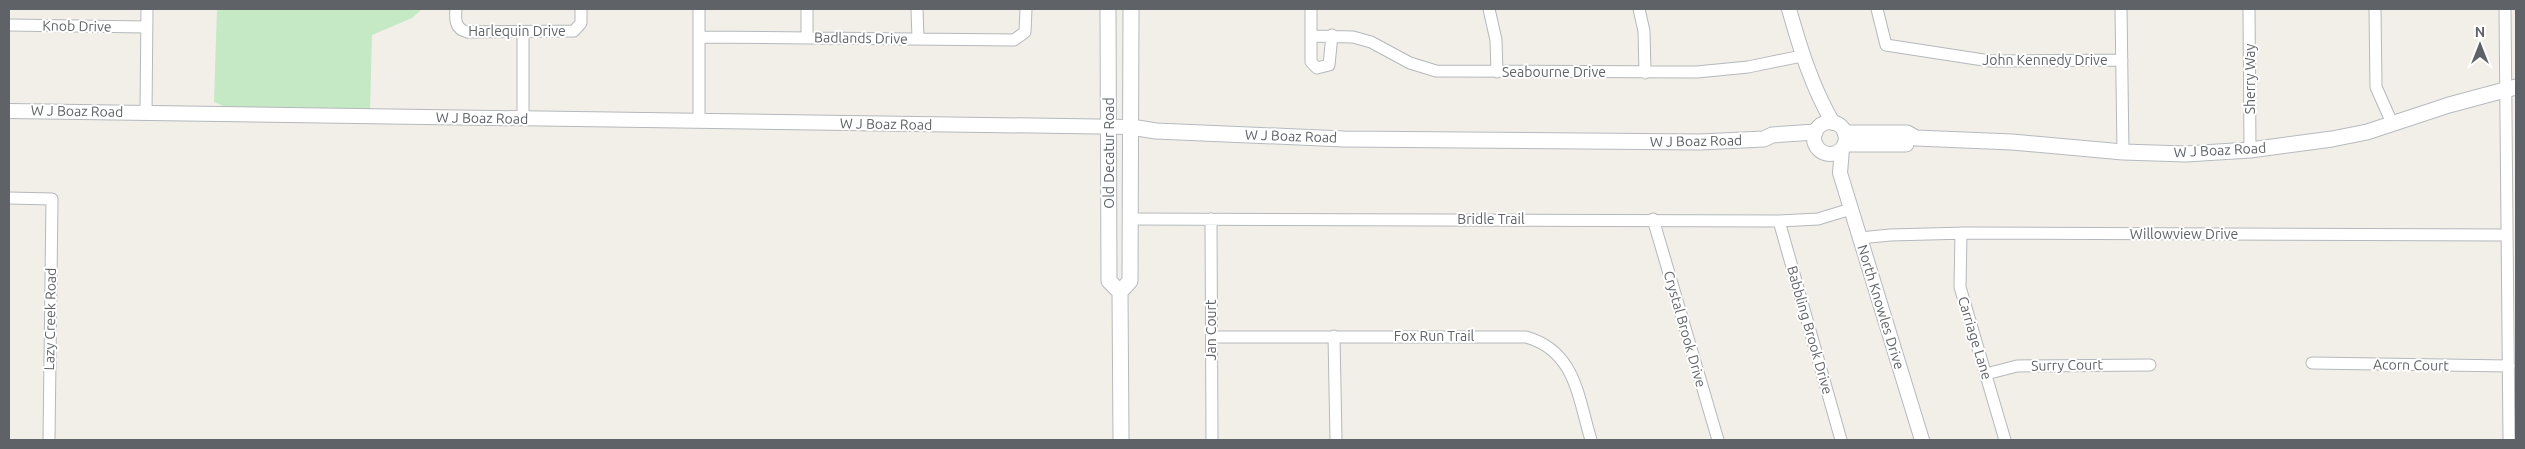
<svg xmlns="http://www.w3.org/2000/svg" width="2525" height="449" viewBox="0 0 2525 449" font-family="Ubuntu,sans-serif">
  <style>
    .green { fill: #c5e8c5 }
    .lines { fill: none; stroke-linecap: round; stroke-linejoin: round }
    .minor-casing { stroke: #b5b8bc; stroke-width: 13 }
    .tertiary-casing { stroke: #b5b8bc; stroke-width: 16 }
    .secondary-casing { stroke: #b6babf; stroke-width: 17 }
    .minor { stroke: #fff; stroke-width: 11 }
    .tertiary { stroke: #fff; stroke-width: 14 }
    .secondary { stroke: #fff; stroke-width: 15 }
    .labels { text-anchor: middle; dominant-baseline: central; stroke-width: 4; stroke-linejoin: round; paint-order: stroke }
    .street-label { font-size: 14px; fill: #5f6368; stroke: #fff }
  </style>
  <rect width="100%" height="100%" fill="#f1efe8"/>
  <path class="green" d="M217 9H422L412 18 372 35 370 111 228 108 214 102Z"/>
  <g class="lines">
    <defs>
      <path id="minor" d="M456 9C455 19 455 29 467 32L574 31 581 23V9
        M807 9V38
        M917 9 918 39
        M1311 9V62L1317 68 1329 65 1332 35
        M1489 9 1496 40 1497 72
        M1639 9 1644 31 1645 73
        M1877 9 1886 45 1990 61 2122 60
        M2121 9 2123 152
        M2249 9 2250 150
        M2375 9 2376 87 2392 123
        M2505 9 2509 440
        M9 25 146 27
        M523 32V119
        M1312 36 1353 37 1371 42 1410 63 1436 71 1697 72 1748 67 1802 56
        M699 37 1014 40 1025 32 1026 9
        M146 112 147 9
        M699 121V9
        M9 198 52 199 49 440
        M1129 219 1779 221 1818 219 1851 209
        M1211 219 1212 440
        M1653 219 1718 440
        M1779 221 1841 440
        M1961 233 1960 287 2005 440
        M1860 238 1890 235 1967 233 2507 235
        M1334 336 1336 440
        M1212 337H1526C1576 351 1578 398 1591 440
        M2312 363 2509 366
        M1986 374 2017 366 2150 365"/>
      <path id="tertiary" d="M1789 9C1800 48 1812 87 1833 123
        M9 111 1131 127
        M1814 138a16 16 0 1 1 32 0a16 16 0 1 1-32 0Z
        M1842 149 1840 173 1922 440"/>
      <path id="secondary" d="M1108 9 1109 281 1120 292
        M1131 127 1156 131 1344 139 1700 142 1764 139 1772 135 1815 132
        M1845 133H1907L1916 138 2012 142 2123 152 2186 154 2250 150 2332 139 2367 132 2449 105 2516 87
        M1845 144H1906
        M1121 440 1120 292 1130 281 1131 9"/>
    </defs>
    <use href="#minor" class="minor-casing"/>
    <use href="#tertiary" class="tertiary-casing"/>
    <use href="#secondary" class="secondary-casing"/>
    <use href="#minor" class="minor"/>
    <use href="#tertiary" class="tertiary"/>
    <use href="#secondary" class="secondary"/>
  </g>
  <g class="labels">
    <g class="street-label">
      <text transform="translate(77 26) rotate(1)">Knob Drive</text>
      <text x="517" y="31">Harlequin Drive</text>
      <text transform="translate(861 38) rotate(1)">Badlands Drive</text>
      <text x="2045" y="60">John Kennedy Drive</text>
      <text x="1554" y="72">Seabourne Drive</text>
      <text transform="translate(2250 79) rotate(-90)">Sherry Way</text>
      <text transform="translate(77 111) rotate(1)">W J Boaz Road</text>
      <text transform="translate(482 118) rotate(1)">W J Boaz Road</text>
      <text transform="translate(886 124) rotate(1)">W J Boaz Road</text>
      <text transform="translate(1291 136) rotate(2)">W J Boaz Road</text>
      <text transform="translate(1696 141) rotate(-1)">W J Boaz Road</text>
      <text transform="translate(2220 150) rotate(-3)">W J Boaz Road</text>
      <text transform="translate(1109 153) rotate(-90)">Old Decatur Road</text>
      <text x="1491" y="219">Bridle Trail</text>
      <text x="2184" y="234">Willowview Drive</text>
      <text transform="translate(1881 307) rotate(73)">North Knowles Drive</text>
      <text transform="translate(50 319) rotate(-89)">Lazy Creek Road</text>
      <text transform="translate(1685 329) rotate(74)">Crystal Brook Drive</text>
      <text transform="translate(1211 330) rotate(-90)">Jan Court</text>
      <text transform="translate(1810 330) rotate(74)">Babbling Brook Drive</text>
      <text x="1434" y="336">Fox Run Trail</text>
      <text transform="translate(1975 338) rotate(73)">Carriage Lane</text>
      <text transform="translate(2067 365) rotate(-1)">Surry Court</text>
      <text transform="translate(2411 365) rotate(1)">Acorn Court</text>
    </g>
  </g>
  <rect width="2525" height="449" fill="none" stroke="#5f6368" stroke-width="20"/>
  <g transform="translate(2480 45)" stroke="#ffffff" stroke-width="4" paint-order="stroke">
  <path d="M0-4L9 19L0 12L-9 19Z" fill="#5f6368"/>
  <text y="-8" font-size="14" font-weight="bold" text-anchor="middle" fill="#5f6368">N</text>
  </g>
</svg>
